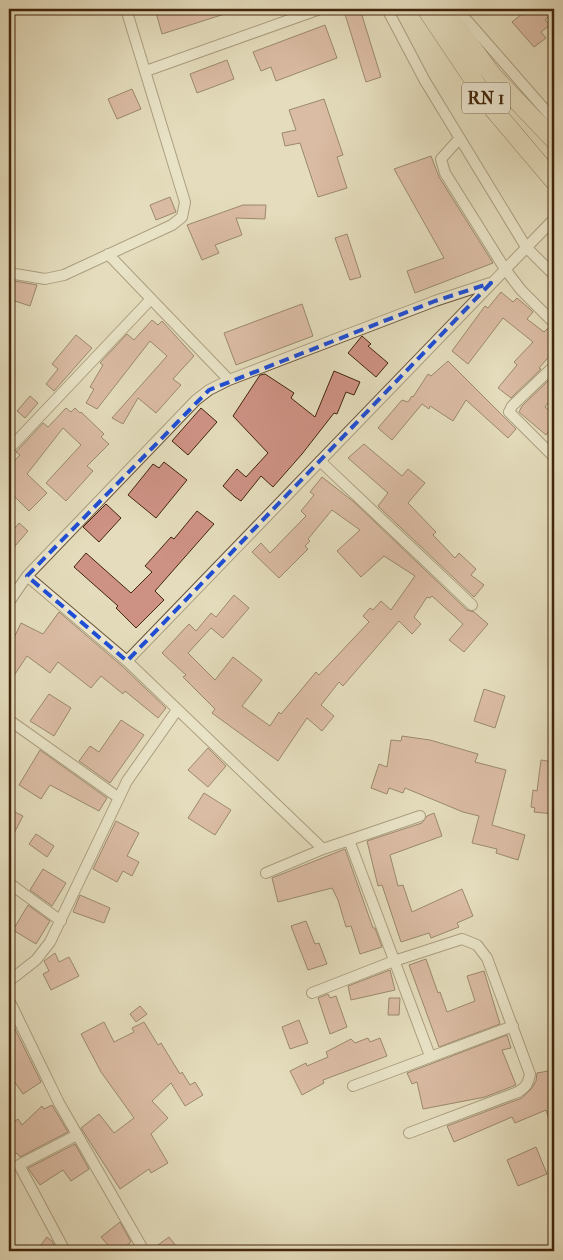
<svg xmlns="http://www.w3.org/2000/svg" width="563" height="1260" viewBox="0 0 563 1260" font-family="'IM FELL French Canon',serif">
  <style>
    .building { fill: #ce9285; stroke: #42260b }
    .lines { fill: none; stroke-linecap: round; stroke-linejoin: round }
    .minor-casing { stroke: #6a5437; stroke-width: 12 }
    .trunk-casing { stroke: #42260b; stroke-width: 19 }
    .path { stroke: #42260b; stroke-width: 2.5; stroke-dasharray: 1 2.5; stroke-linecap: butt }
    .minor { stroke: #ede8d3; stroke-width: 10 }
    .trunk { stroke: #e4dcbc; stroke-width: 18 }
    .marked { fill: none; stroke: #1d4ed8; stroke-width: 4; stroke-dasharray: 10 6; stroke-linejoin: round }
    .labels { text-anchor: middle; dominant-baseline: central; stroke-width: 5; stroke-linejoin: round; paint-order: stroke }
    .shield { fill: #ede8d3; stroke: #756047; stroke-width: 1 }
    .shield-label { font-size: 18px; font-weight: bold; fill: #42260b }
  </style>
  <rect width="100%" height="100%" fill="#e4dcbc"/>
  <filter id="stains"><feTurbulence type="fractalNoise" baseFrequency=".004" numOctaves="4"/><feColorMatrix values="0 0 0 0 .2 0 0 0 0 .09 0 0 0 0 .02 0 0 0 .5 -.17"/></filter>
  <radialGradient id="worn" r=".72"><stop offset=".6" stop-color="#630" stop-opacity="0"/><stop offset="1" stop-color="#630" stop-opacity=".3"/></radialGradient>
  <path class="building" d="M155 9H234V11L162 34Z
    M352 9H360L381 77 366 82 344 11Z
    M528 9H554V12L545 20 550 25 541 32 546 38 534 47 512 22Z
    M325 25 337 58 276 81 271 67 261 71 253 52Z
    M227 60 234 79 197 93 190 74Z
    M132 89 141 109 117 119 108 99Z
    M324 99 343 155 337 157 347 188 318 197 300 143 285 146 282 133 296 130 289 110Z
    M431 156 439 177 493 263 415 293 407 271 444 258 394 169Z
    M170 197 176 212 156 220 150 205Z
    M243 205H266L265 219 236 218 242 235 215 245 219 253 202 260 187 225Z
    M347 234 361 277 350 280 335 238Z
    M9 280 37 285 30 306 9 299Z
    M501 292 513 302 517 298 530 309 533 312 527 319 544 332 549 327 554 330V351L539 368 541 369 511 398 498 388 517 365 514 362 533 342 503 318 468 364 452 351 485 306 488 308Z
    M302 304 313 336 236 365 224 333Z
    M152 320 158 325 162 321 194 356 173 379 181 385 156 413 138 398 123 424 112 418 167 356 150 341 97 409 86 403 94 389 90 387 103 365 100 363 127 334 134 340Z
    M76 335 92 348 54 391 46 384 58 369 52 364Z
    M362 336 371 344 368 346 388 363 376 377 348 353Z
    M448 361 516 429 508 438 466 400 453 421 430 406 429 409 422 404 392 440 378 428 402 400 408 402 412 396 413 397 428 374 431 376Z
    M334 371 360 382 354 395 346 392 337 414 334 413 302 454 273 487 261 476 241 501 235 497 223 486 237 469 246 477 268 453 233 416 260 375 265 374 294 393 291 398 315 417Z
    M551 378 554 380V395L545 407 554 414 549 420 554 424 546 435 519 412 522 406Z
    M30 396 38 403 25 418 17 411Z
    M66 408 71 412 75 408 80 413 81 412 104 434 101 437 109 444 87 466 93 471 66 501 46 483 81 445 63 428 27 474 47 493 29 511 9 491V466L20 455 16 452 43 423 48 427Z
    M201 408 217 422 188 455 172 441Z
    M364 444 402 476 408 469 425 483 408 503 436 532 433 535 455 558 459 553 476 569 471 575 484 585 474 597 378 506 388 493 348 458Z
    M164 462 187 480 156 518 128 495 153 464 159 468Z
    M322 477 354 502 467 610 474 612 488 624 464 652 449 640 463 624 432 596 430 598 427 597 414 617 421 624 412 634 399 621 343 686 339 682 321 705 334 716 322 731 307 718 278 761 212 713 215 709 183 677 186 675 162 653 189 624 196 631 211 613 216 617 234 595 249 608 223 638 211 628 188 653 215 680 233 657 262 680 242 706 270 726 279 712 281 714 316 672 319 675 369 622 363 616 370 608 373 610 381 601 391 610 415 576 384 556 361 577 337 551 360 530 332 510 308 539 310 541 305 546 308 549 279 578 252 552 261 543 270 553 306 516 301 511 314 495 310 492Z
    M106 504 121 518 99 542 83 527Z
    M197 511 214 524 155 591 164 600 136 628 116 608 118 606 74 567 86 553 131 593 152 572 145 566 171 537 174 539Z
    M19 523 28 531 9 553V536Z
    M59 612 122 666 166 708 158 718 125 691 123 694 101 676 91 688 58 662 50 673 27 656 9 683V648L21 623 43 634Z
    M484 689 505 696 495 728 474 721Z
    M49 694 71 708 54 736 30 721Z
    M121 720 144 735 110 783 79 761 90 746 99 752Z
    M402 736 430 740 478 754 475 762 506 770 492 825 525 835 518 860 496 853 497 849 472 843 479 816 463 812 405 788 403 793 389 788 387 794 371 788 379 764 387 767 391 740 401 741Z
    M208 748 226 766 208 787 188 770Z
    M40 750 107 798 99 811 50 785 41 799 19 785Z
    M541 760 554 762V814L534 812 535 808 531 807 533 790 537 791Z
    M204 793 231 810 215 835 188 818Z
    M9 809 23 816 9 843Z
    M434 813 442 836 390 855 398 886 403 885 412 912 462 889 473 916 457 923 459 927 431 938 429 933 401 942 382 885 378 886 367 841 422 823 427 816Z
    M116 821 139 833 127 856 139 862 132 876 123 871 117 882 93 869Z
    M36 834 54 846 47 857 29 844Z
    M345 849 373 928H375L382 947 360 954 351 926 346 927 338 900 332 888 278 902 272 878Z
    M43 869 66 883 52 906 30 890Z
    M80 895 110 908 104 923 73 912Z
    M28 905 50 921 36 944 13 930Z
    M306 921 315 944 319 943 327 964 308 970 291 926Z
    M55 953 59 962 69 957 79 976 51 990 43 974 49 971 44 961Z
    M426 959 438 993 440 992 447 1012 475 1001 467 976 484 971 500 1024 439 1047 409 965Z
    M390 970 395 990 351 1000 348 986Z
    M328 994 330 998 336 996 347 1027 330 1034 318 998Z
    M389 998H400L399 1015H388Z
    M140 1006 147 1014 136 1022 130 1014Z
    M299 1020 308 1043 290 1049 282 1027Z
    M104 1022 114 1042 134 1032 132 1028 144 1022 158 1045 161 1043 180 1074 182 1072 190 1085 195 1082 203 1095 185 1106 171 1083 152 1101 168 1118 151 1134 168 1163 151 1173 149 1169 120 1189 81 1128 99 1114 114 1133 134 1118 101 1072 81 1034Z
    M14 1027 41 1082 23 1094 9 1074V1031Z
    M507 1035 511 1048 502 1050 516 1085 485 1097 423 1109 417 1082 412 1084 407 1073Z
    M368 1038 370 1042 380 1038 387 1056 323 1080 324 1083 302 1095 290 1071 306 1063 307 1066 328 1057 326 1052 351 1039 355 1043Z
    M554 1070V1128H552L546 1110 515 1123 512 1117 454 1142 447 1126 522 1098 532 1088 536 1081 537 1073Z
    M52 1105 68 1132 20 1157 17 1153 9 1158V1125L18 1119 22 1125 42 1106 44 1109Z
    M75 1144 89 1169 71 1181 63 1170 40 1185 28 1168Z
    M536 1147 547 1174 518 1186 507 1160Z
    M120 1222 131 1242 120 1251H113L101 1237Z
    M47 1237 52 1241 57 1251H47L40 1246Z
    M169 1237 180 1251H151V1250Z"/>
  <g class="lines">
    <defs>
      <path id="minor" d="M387 9 425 81 526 247 554 275
        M457 9 554 120
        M146 71 320 9
        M459 139 441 159 445 173 505 269 521 290 554 323
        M108 254 229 380
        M9 273 45 279 64 275 172 225 182 217 185 202 126 9
        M554 366 512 406 509 412 554 457
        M9 449 151 299
        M320 461 472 605
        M27 576 127 661 323 849
        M9 602 27 576 196 400 209 390 229 380 435 301 490 283
        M127 661 554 219
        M9 720 119 798
        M349 840 430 1056
        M266 873 323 849 420 816
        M9 883 61 921
        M9 981 36 960 50 942 127 781 177 710
        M312 993 394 961 462 939 477 945 487 958 530 1074C528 1084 526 1087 518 1092L409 1133
        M9 1000 59 1103 144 1251
        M353 1086 513 1026
        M65 1251 19 1165 77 1135"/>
      <path id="trunk" d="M426 9 493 109 554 181
        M444 9 493 76 554 140"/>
    </defs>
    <use href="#minor" class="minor-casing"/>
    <use href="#trunk" class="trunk-casing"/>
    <path class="path" d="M9 1146 14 1155"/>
    <use href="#minor" class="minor"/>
    <use href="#trunk" class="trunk"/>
  </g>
  <path d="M0 0H563V1260H0ZM491 283 127 661 27 576 209 390 435 301Z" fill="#e4dcbc" fill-opacity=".55" fill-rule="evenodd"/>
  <path class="marked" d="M491 283 127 661 27 576 209 390 435 301Z"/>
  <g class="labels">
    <rect class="shield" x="462" y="82.5" width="48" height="31" rx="4"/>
    <g class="shield-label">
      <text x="486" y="98">RN 1</text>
    </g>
  </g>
  <rect width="563" height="1260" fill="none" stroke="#e4dcbc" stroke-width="30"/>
  <rect x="10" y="10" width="543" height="1240" fill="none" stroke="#42260b" stroke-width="2.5"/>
  <rect x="15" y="15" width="533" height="1230" fill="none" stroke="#42260b"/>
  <rect width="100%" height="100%" filter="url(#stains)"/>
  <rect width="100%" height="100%" fill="url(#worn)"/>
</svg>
